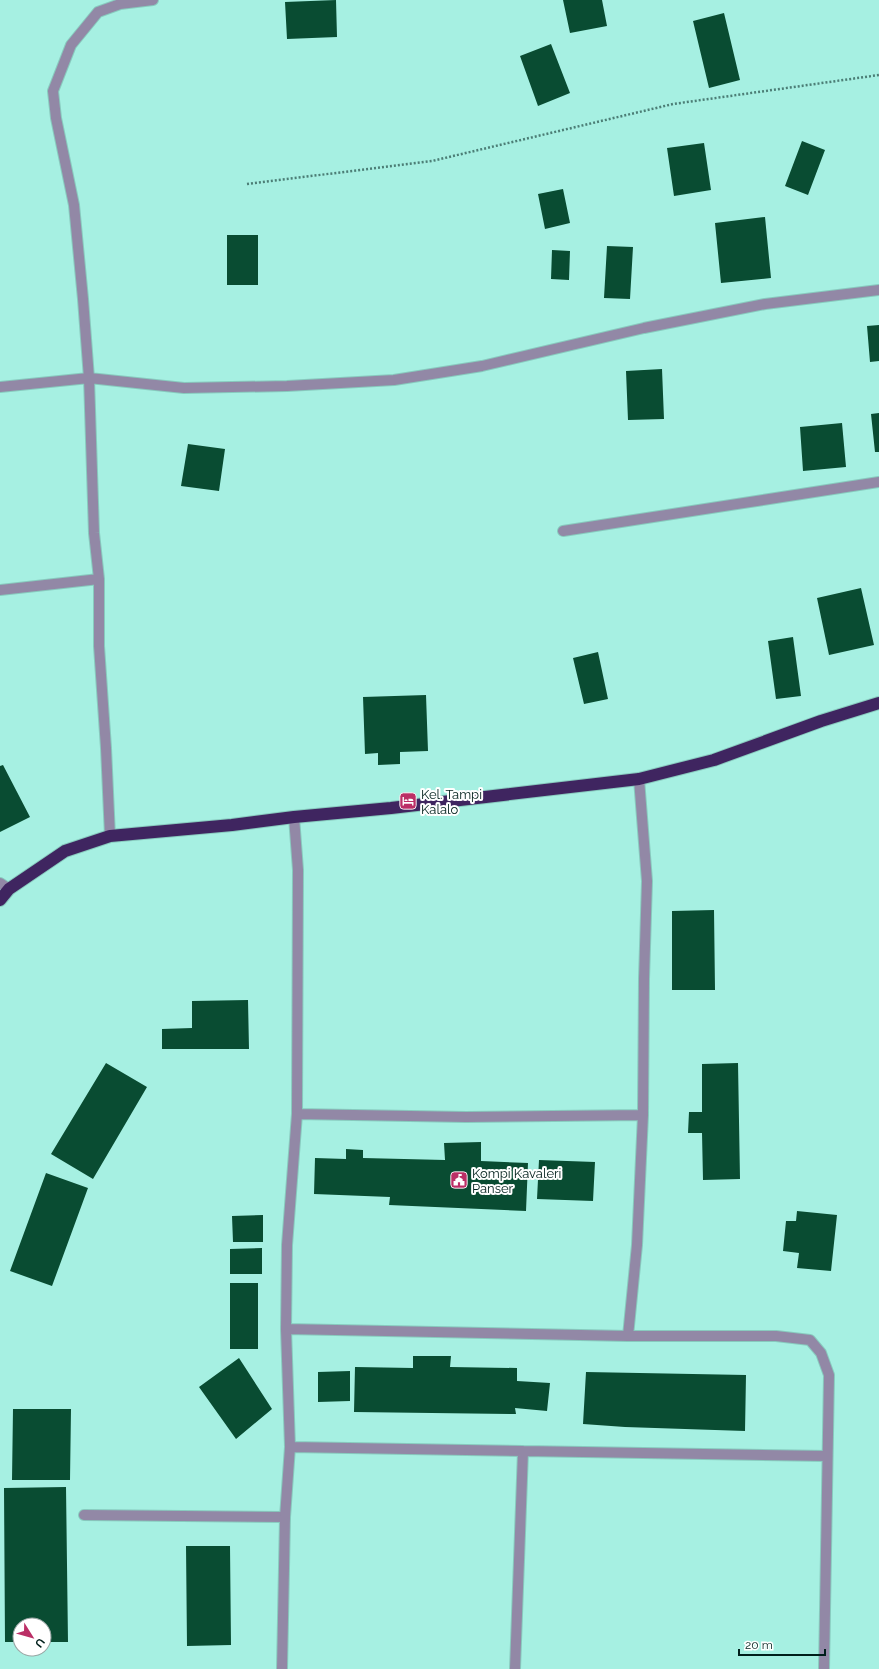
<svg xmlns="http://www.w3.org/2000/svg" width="879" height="1669" viewBox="0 0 879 1669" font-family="Raleway,sans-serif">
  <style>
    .building { fill: #094c32 }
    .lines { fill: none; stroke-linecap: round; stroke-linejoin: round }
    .lane-casing { stroke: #88cabe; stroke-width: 12 }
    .street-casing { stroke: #88cabe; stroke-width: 12 }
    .highway-casing { stroke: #88cabe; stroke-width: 14 }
    .path { stroke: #4c7e76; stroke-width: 2.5; stroke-dasharray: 2 2; stroke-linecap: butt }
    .lane { stroke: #9288a6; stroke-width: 10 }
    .street { stroke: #9288a6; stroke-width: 10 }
    .highway { stroke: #3f2560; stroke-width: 12 }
    .labels { text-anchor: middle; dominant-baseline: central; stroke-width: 4; stroke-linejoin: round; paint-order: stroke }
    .poi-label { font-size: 13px; fill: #001f1b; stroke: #fff; text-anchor: start }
  </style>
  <rect width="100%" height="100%" fill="#a6f0e2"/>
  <path class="building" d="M336 0 337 37 287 39 285 2Z
    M563 0H602L607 26 570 33Z
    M724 13 740 80 709 88 693 21Z
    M551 44 570 93 538 106 520 56Z
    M802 141 825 150 808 195 785 186Z
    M704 143 711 190 674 196 667 148Z
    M563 189 570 223 545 229 538 194Z
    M765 217 771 278 721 283 715 223Z
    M227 235H258V285H227Z
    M607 246 633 247 630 299 604 298Z
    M552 250 570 251 569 280 551 279Z
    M879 325V361L870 362 867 326Z
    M662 369 664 419 628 420 626 371Z
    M879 413V452H875L871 414Z
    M842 423 846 467 803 471 800 427Z
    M188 444 225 449 219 491 181 486Z
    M861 588 874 645 829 655 817 598Z
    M793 637 801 696 776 699 768 641Z
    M598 652 608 699 584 704 573 658Z
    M426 695 428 751 400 752V764L378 765V753L365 754 363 697Z
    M3 765 30 817 0 832V766Z
    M714 910 715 990H672V911Z
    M248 1000 249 1049H162V1029L192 1028V1001Z
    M106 1063 147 1087 93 1179 51 1154Z
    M738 1063 740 1179 703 1180 702 1133H688L689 1112H702V1064Z
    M481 1142V1161L528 1163 526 1211 389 1205 390 1197 314 1194 315 1158 346 1159V1149L363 1150V1158L445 1160 444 1143Z
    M539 1160 595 1162 593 1201 537 1199Z
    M46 1173 88 1188 52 1286 10 1271Z
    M797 1211 837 1215 831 1271 797 1268 799 1253 783 1251 786 1221H796Z
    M263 1215V1242H233L232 1216Z
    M262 1248V1274H230V1249Z
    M230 1283H258V1349H230Z
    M413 1356H451L450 1367 517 1368V1381L550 1383 547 1411 515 1408 516 1414 354 1412 355 1367 413 1368Z
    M239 1358 272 1409 236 1439 199 1387Z
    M350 1371V1401L318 1402V1372Z
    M586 1372 746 1375 745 1431 625 1427 583 1424Z
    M13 1409H71L70 1480H12Z
    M66 1487 68 1642H44V1625H20V1642H5L4 1488Z
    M186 1546H230L231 1645 187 1646Z"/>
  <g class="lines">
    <defs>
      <path id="lane" d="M84 1515 285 1517"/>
      <path id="street" d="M0 387 89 378 184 388 287 386 394 380 482 366 644 328 765 304 879 290
        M563 531 879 482
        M0 590 99 579
        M110 836 106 748 99 646V579L94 533 89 378 83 299 74 205 56 118 53 91 71 45 98 12 120 4 153 0
        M0 883 9 889
        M297 1114 466 1117 643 1115
        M286 1329 628 1336H776L810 1340 821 1353 829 1375 824 1669
        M628 1336 637 1245 643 1115 644 979 647 881 639 779
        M290 1447 827 1456
        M282 1669 285 1517 290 1447 286 1329 287 1245 297 1114 298 870 294 817
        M515 1669 523 1451"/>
      <path id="highway" d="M0 900 9 889 65 851 110 836 232 825 294 817 391 808 639 779 714 760 821 721 879 703"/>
    </defs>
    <use href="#lane" class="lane-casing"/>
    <use href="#street" class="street-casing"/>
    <use href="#highway" class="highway-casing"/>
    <path class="path" d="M247 184 432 161 673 104 879 75"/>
    <use href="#lane" class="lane"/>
    <use href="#street" class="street"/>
    <use href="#highway" class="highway"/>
  </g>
  <defs>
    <symbol id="hotel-square" viewBox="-11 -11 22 22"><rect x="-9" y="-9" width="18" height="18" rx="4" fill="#bb2f66" stroke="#fff"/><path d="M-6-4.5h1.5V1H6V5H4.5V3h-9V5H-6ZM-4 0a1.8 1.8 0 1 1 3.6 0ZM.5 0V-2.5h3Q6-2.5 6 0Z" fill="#fff"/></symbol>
    <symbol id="civic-square" viewBox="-11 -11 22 22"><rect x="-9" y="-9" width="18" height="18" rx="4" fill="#bb2f66" stroke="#fff"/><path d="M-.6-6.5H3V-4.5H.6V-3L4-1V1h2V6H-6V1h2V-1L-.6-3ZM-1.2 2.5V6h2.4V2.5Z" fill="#fff"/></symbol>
  </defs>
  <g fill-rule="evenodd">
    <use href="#hotel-square" x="398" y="791" width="20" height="20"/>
    <use href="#civic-square" x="449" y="1170" width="20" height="20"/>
  </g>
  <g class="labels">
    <g class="poi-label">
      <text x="421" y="794">Kel. Tampi<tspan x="421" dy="15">Kalalo</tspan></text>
      <text x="472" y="1173">Kompi Kavaleri<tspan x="472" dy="15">Panser</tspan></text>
    </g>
  </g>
  <g transform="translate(32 1637) rotate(127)"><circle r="19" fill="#ffffff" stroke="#99a5a4"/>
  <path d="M0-3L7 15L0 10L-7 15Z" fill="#bb2f66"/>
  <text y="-6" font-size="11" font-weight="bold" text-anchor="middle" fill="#001f1b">U</text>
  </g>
  <path d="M739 1649v6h86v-6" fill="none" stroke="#001f1b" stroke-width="2"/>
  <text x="745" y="1649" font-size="12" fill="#001f1b" stroke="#ffffff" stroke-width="3" paint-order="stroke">20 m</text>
</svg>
